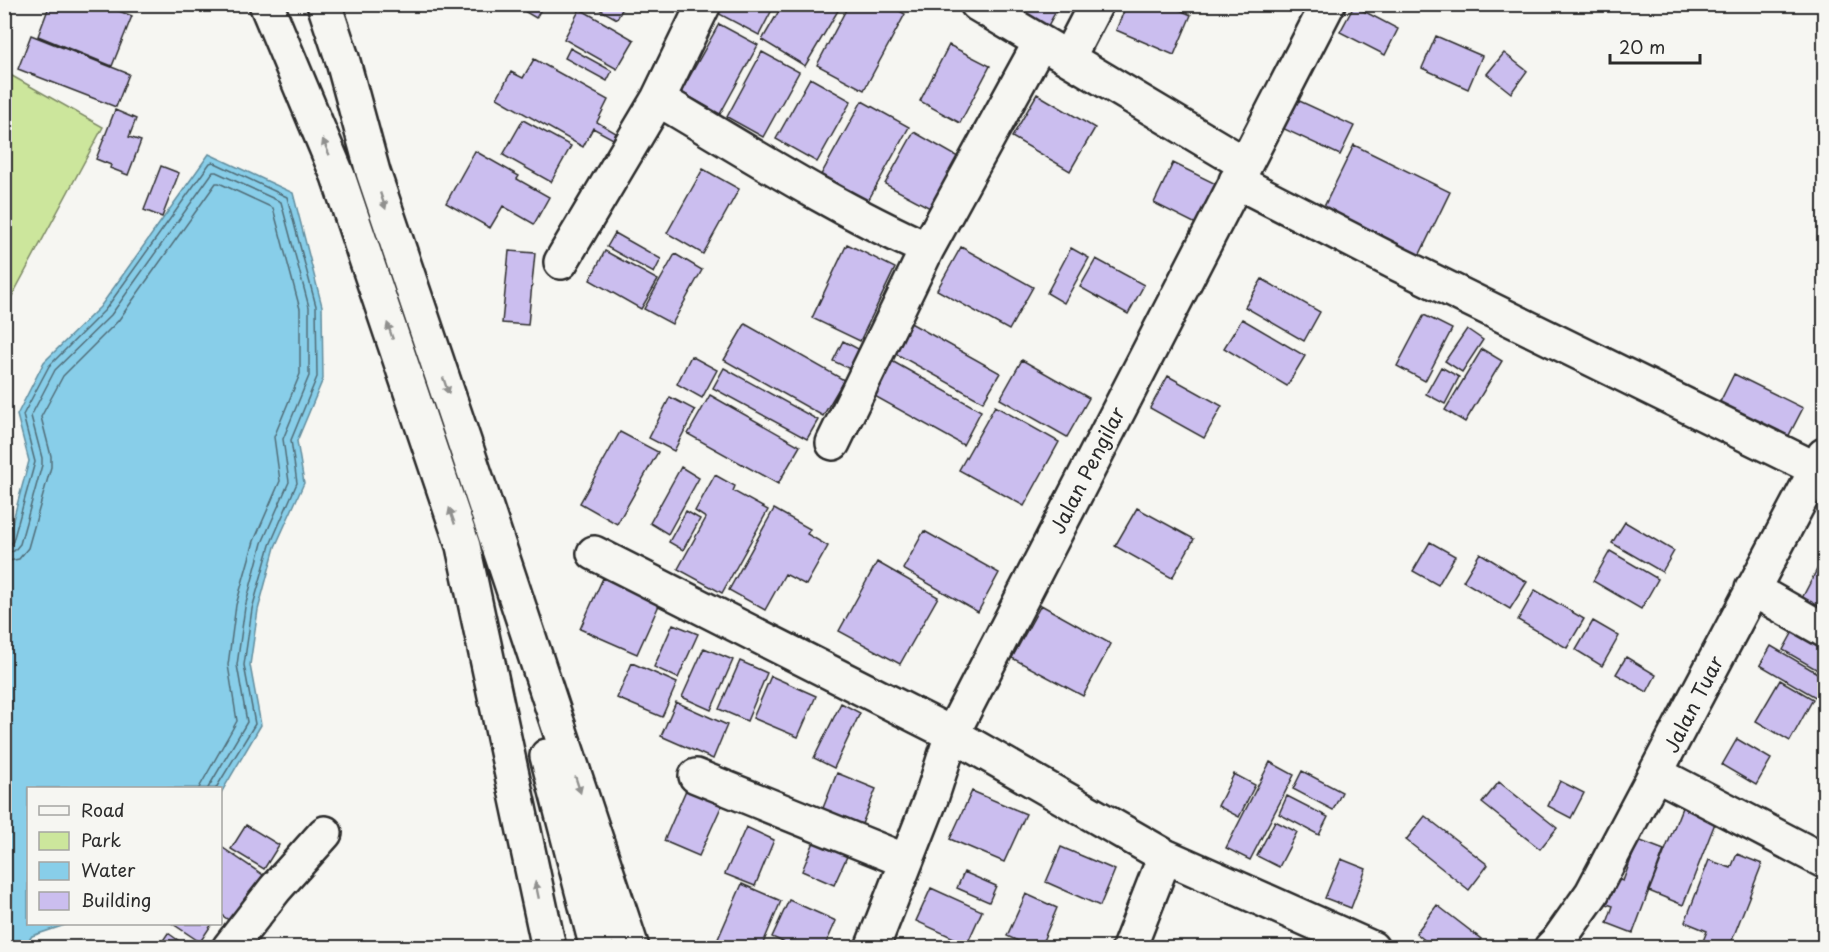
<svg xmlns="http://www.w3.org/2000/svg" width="1829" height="952" viewBox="0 0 1829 952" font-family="'Playpen Sans',sans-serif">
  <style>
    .green { fill: #cce69c; stroke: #7c8864; stroke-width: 1.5 }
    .water { fill: #88cee9; stroke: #638d9d; stroke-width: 1.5 }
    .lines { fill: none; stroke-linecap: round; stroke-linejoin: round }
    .shore { stroke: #506c77; stroke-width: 1.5 }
    .building { fill: #cbbeef; stroke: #2b2b2b; stroke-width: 1.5 }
    .minor-casing { stroke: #2b2b2b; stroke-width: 38 }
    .highway-casing { stroke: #2b2b2b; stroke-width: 38 }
    .minor { stroke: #f6f6f2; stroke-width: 33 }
    .highway { stroke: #f6f6f2; stroke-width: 33 }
    .oneway { fill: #90908e }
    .labels { text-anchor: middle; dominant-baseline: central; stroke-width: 4.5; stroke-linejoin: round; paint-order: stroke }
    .street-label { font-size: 20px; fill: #2b2b2b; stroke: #f6f6f2 }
  </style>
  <rect width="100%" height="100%" fill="#f6f6f2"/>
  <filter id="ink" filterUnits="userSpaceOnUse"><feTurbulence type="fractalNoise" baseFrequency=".0167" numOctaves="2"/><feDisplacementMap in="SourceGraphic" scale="12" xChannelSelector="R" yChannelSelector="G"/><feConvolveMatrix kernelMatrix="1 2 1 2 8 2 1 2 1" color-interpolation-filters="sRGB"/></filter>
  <g filter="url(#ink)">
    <path class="green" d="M5 72 103 127 5 309Z"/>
    <path class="water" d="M209 154 293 193 322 306 323 379 297 441 304 483 275 547 258 610 250 665 261 725 221 793 220 788H28V924H68L32 936 24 947H5V549L29 461 17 415 44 362 100 307Z"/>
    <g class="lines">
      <path class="shore" d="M4 546 10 545 13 541 35 462 23 415 49 366 105 310 210 163 213 162 287 197 316 306 317 377 291 440 297 483 270 545 252 609 244 665 255 724 216 788
        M4 553 14 551 20 544 42 465V458L31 416 55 370 111 315 213 172H216L281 202 309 307V376L283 439 289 482 262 543 245 607 237 665 247 722 208 788
        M4 562 19 559 28 548 51 467V456L41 417 63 376 118 321 216 183H219L273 208 300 309V374L274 437 280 481 254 541 236 605 228 665 237 721 199 788"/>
    </g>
    <path class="building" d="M50 4H101L132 16 112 66 38 36Z
      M512 4H544L536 18Z
      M590 4H625L617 19Z
      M712 4H775L759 35 710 9Z
      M783 4H842L805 66 762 40Z
      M849 4H887L905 14 864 90 817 65Z
      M982 4H1060L1041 38Z
      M1127 4H1167L1191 15 1174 55 1116 30Z
      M1354 6 1398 29 1385 55 1340 32Z
      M580 9 634 40 617 69 564 39Z
      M719 24 758 45 720 114 681 92Z
      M31 35 129 74 116 107 18 69Z
      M1436 36 1482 56 1468 89 1422 68Z
      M949 45 990 66 960 123 920 101Z
      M570 48 612 71 607 81 565 58Z
      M762 52 799 72 763 137 727 117Z
      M1504 53 1527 71 1511 93 1487 74Z
      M534 59 608 100 597 122 616 133 613 139 593 128 583 147 497 98 511 72 523 78Z
      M810 78 851 101 817 162 776 139Z
      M1037 94 1095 128 1070 171 1012 137Z
      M1293 98 1354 126 1340 155 1280 127Z
      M862 101 909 127 864 208 817 182Z
      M115 110 136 119 129 137 141 141 128 175 110 168 111 165 96 159Z
      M523 120 571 146 551 182 503 155Z
      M914 132 958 157 930 208 885 184Z
      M1354 145 1450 192 1417 260 1321 213Z
      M475 151 519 176 517 179 549 197 534 224 503 206 490 228 446 203Z
      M1173 163 1218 185 1198 225 1154 203Z
      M161 166 179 173 162 217 144 210Z
      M703 169 739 189 703 254 667 233Z
      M615 233 661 259 654 273 607 247Z
      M847 244 895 268 860 341 812 318Z
      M961 247 1033 287 1009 330 937 290Z
      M1071 248 1089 258 1064 303 1047 293Z
      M509 251 535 253 528 325 502 323Z
      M605 251 658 280 641 309 590 280Z
      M675 254 702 270 672 324 644 309Z
      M1096 259 1144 285 1128 314 1080 287Z
      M1262 279 1320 312 1304 341 1245 307Z
      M1424 315 1452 329 1425 381 1397 366Z
      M1242 319 1305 356 1287 386 1224 348Z
      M907 321 1000 373 983 402 891 351Z
      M745 324 844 380 823 416 724 360Z
      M1467 329 1483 340 1462 372 1445 361Z
      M843 341 862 351 852 370 833 361Z
      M1482 349 1502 361 1465 422 1445 410Z
      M691 356 717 370 702 398 677 384Z
      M890 360 981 411 963 445 871 394Z
      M1022 360 1089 398 1067 437 1000 399Z
      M1441 367 1459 377 1445 404 1426 394Z
      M724 368 818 420 807 439 713 388Z
      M1734 374 1803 408 1787 439 1718 406Z
      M1168 376 1222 406 1204 438 1150 408Z
      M710 395 800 446 778 484 688 434Z
      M670 397 695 410 674 451 649 438Z
      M995 406 1059 442 1024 506 959 470Z
      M620 432 658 452 617 524 580 503Z
      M681 467 699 478 668 534 650 523Z
      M715 475 735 486 733 491 768 510 722 593 678 569 706 518 695 511Z
      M1137 508 1194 539 1172 578 1115 546Z
      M774 509 810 529 807 534 828 546 806 585 785 574 765 610 729 590Z
      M686 511 700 519 683 550 669 542Z
      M1625 522 1674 551 1662 572 1612 543Z
      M924 531 999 573 978 612 903 569Z
      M1430 542 1455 556 1438 585 1413 571Z
      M1610 551 1658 579 1641 609 1593 581Z
      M1480 553 1527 582 1510 609 1463 581Z
      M1824 556V621L1798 606Z
      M877 562 938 597 900 664 839 631Z
      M603 578 660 603 637 654 580 629Z
      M1535 590 1584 619 1567 648 1518 620Z
      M1041 605 1111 644 1083 696 1012 658Z
      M1800 619 1824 632V666L1821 672 1783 650Z
      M1593 621 1619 636 1602 666 1576 650Z
      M673 624 698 634 678 678 654 667Z
      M1771 646 1824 677V702L1760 665Z
      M704 648 733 660 711 710 682 697Z
      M1626 657 1656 675 1647 692 1616 674Z
      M740 661 767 673 747 721 719 709Z
      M632 663 677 683 662 717 617 698Z
      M771 676 816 696 798 737 753 718Z
      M1780 680 1813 699 1790 741 1756 721Z
      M676 702 727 725 713 759 661 736Z
      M841 703 860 713 834 768 814 758Z
      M1737 739 1771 759 1756 785 1722 765Z
      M1270 762 1294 775 1250 860 1226 848Z
      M1302 771 1342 792 1333 810 1293 789Z
      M837 773 876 789 858 834 819 818Z
      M1234 774 1255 785 1239 817 1218 806Z
      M1560 781 1584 793 1571 818 1548 806Z
      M1499 782 1557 828 1540 849 1482 803Z
      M686 790 722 805 699 856 664 841Z
      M972 791 1026 814 1004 862 950 839Z
      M1287 796 1328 817 1319 835 1279 814Z
      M1683 805 1717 818 1683 905 1649 891Z
      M1425 816 1488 865 1469 890 1406 840Z
      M1275 821 1297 832 1279 867 1257 856Z
      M246 825 279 845 264 869 231 849Z
      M746 827 774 840 755 886 725 874Z
      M816 837 849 852 834 885 802 871Z
      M1638 840 1664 850 1633 933 1607 923 1613 906 1601 902 1611 877 1623 881Z
      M220 846 266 877 233 923 220 914Z
      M1061 847 1115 870 1100 906 1046 882Z
      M1737 854 1762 864 1729 948H1718L1703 941 1707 931 1685 922 1709 860 1731 868Z
      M1341 859 1366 869 1351 908 1325 898Z
      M964 872 996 886 989 902 957 888Z
      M742 884 781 901 761 948H714Z
      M931 888 982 911 967 944 916 921Z
      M1026 894 1057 908 1040 948H1033L1007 936Z
      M789 900 836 921 824 948H796L772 937Z
      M1437 905 1481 939 1474 948H1434L1416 933Z
      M173 924H212L200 942Z
      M168 933 189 948H158Z"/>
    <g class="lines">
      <defs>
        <path id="minor" d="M977 4 1245 164
          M1068 58 1096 4
          M658 99C746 151 833 207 927 249
          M1236 181 1398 264 1816 469
          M561 262 658 99 704 4
          M833 443 927 249 1040 43
          M594 553 952 734 1165 856 1372 948
          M1752 589 1824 630
          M1657 774 1824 861
          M696 776 906 861
          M229 948 275 889 325 833
          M872 948 932 796 952 734 1328 4
          M1129 948 1165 856
          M1551 948 1558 941 1592 893 1824 455"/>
        <path id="highway" d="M266 4 338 176 463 546 549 948
          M324 4 342 58 373 172 467 450 632 948
          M547 756 597 948"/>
      </defs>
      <use href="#minor" class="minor-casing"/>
      <use href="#highway" class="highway-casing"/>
      <use href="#minor" class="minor"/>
      <use href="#highway" class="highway"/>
    </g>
    <defs><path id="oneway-solid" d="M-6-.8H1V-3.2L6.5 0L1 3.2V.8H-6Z" transform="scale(1.5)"/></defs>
    <g class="oneway">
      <use href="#oneway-solid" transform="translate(326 147) rotate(-113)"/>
      <use href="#oneway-solid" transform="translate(383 201) rotate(71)"/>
      <use href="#oneway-solid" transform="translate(390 331) rotate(-109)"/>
      <use href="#oneway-solid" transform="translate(446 386) rotate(71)"/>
      <use href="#oneway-solid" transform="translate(452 516) rotate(-109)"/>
      <use href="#oneway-solid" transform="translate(578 785) rotate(72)"/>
      <use href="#oneway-solid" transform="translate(537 890) rotate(-102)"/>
    </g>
  </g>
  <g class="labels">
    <g class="street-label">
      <text transform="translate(1087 470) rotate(-63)">Jalan Pengilar</text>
      <text transform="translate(1693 704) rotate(-63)">Jalan Tuar</text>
    </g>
  </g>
  <rect width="1829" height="952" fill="none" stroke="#f6f6f2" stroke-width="24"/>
  <rect x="12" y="12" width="1805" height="928" fill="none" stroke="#2b2b2b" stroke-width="2" filter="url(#ink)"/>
  <rect x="27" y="787" width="195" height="138" fill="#f6f6f2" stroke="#a5a5a2" stroke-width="1.5"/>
  <rect x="39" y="806" width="30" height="9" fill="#f6f6f2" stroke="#a5a5a2" stroke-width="1.5"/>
  <text x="81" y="817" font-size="18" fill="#2b2b2b">Road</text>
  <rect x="39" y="832" width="30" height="18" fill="#cce69c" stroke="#a5a5a2" stroke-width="1.5"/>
  <text x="81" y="847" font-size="18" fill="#2b2b2b">Park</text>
  <rect x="39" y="862" width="30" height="18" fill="#88cee9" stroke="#a5a5a2" stroke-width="1.5"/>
  <text x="81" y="877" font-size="18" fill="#2b2b2b">Water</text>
  <rect x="39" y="892" width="30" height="18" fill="#cbbeef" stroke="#a5a5a2" stroke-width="1.5"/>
  <text x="81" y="907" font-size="18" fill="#2b2b2b">Building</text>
  <path d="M1610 54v9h90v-9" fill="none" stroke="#2b2b2b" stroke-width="3"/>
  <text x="1619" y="54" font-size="18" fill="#2b2b2b" stroke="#f6f6f2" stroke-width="4.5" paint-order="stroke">20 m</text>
</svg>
